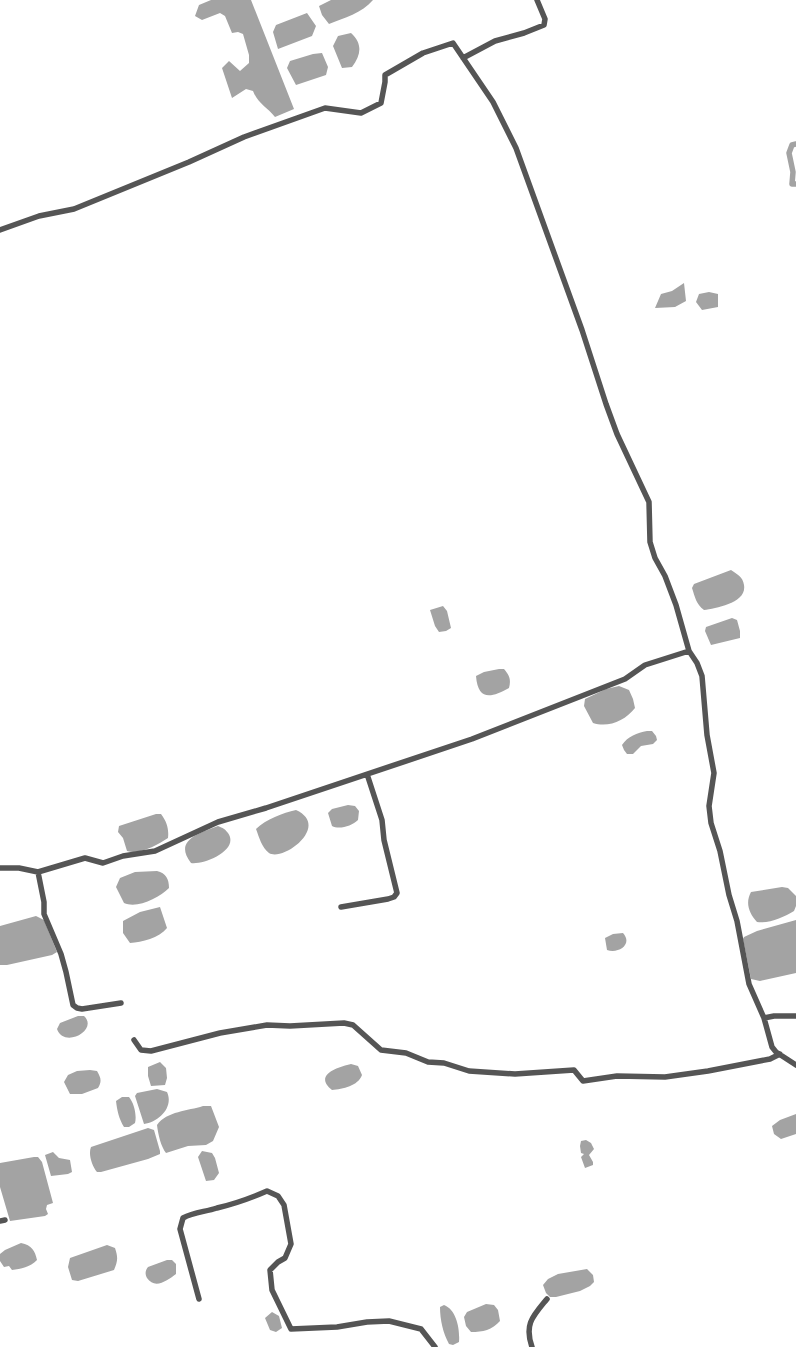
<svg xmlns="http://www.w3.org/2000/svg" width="796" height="1347" viewBox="0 0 796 1347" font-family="'Work Sans',sans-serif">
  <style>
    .water { fill: #a3a3a3 }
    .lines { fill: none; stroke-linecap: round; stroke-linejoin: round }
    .canal { stroke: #a3a3a3; stroke-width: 5.5 }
    .street { stroke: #555; stroke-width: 5.5 }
  </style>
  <rect width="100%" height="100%" fill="#fff"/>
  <path class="water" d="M211 0H251L294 109 275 117C267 107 258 104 253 91L246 89 232 98 222 68 229 61 240 71 249 63V55L243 34 238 32 232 33 225 16 220 13 202 20 195 16 199 5Z
    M331 0H373C362 13 344 18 329 24L322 15 319 6Z
    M307 13 316 26 312 36 278 49 273 32 276 25Z
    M351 33C363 44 361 55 352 67L342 68 333 46 338 36Z
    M322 53 328 67 326 75 296 85 287 68 290 61 313 54Z
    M684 283 686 301 675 307 655 308 661 294 672 291Z
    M709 292 718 294V307L702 310 696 302 699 294Z
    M731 570C737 574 743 577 744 585 747 603 716 608 704 610 696 604 695 597 692 588L694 584Z
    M443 606 447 611 451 628 446 631 439 632 435 626 430 610Z
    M732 618 737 620 740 631V638L711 645 705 631 706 627Z
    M499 669H504C510 676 511 680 509 688 491 698 478 701 476 676L484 672Z
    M619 686 629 690 633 699 635 708C625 721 608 728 593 723L584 706 585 699 606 689Z
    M647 731H652L656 736 657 740 653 744 641 746 633 754H627L624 750 622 745C628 736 637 733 647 731Z
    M348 805 355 806 359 811 358 820C352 826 339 830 332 826L328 813 332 809Z
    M296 810C331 826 283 862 269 853 262 848 259 837 256 829 266 819 283 813 296 810Z
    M156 814H161C167 822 169 829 168 838 157 845 140 855 127 851L123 838 118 832 119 826Z
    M218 826C223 828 225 829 228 833 240 850 204 865 191 863 173 840 200 833 218 826Z
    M157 871C166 873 169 879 169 888 159 898 137 909 124 903L116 887 120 878 135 872Z
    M782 887 788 888 796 896V906L794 911C784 917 769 924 757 922 749 913 745 903 751 892Z
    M160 907 167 928C159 938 142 942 130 943L123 933V921L140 912Z
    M36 916 44 920 57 952 52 955 7 965H0V926Z
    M796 920V973L760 981 751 979 743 939 744 937 757 931Z
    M623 933C633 944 619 954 607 950L605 938 613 934Z
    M78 1016H84C99 1030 64 1049 57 1029L60 1023Z
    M160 1062 166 1068 167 1078 165 1085 151 1086 148 1076V1067Z
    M351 1064 358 1066 362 1075C358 1086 343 1089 332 1090 313 1075 338 1067 351 1064Z
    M90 1070 97 1071C101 1078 102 1081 98 1088L82 1094H70L64 1082 68 1075 77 1071Z
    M157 1089 167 1092C174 1107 159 1122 144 1124L135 1096 137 1093Z
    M122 1097H129C134 1103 137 1115 135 1123L129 1127H124C119 1119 117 1110 116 1101Z
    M203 1106H211L219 1127 213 1141 206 1145 188 1146 166 1153C161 1147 158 1134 157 1125 167 1111 188 1111 203 1106Z
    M796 1114V1134L781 1139 774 1134 772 1126 780 1120Z
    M148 1128 154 1130 160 1151V1154L148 1159 101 1172H97C92 1166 88 1154 91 1147Z
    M586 1140 591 1143 594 1149 589 1155 593 1162V1165L585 1168 581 1157 584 1154 581 1153 580 1146 581 1141Z
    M202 1151 212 1153 215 1158 219 1173 214 1180 206 1181 198 1157Z
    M53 1152 59 1158 70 1160 72 1172 68 1174 51 1176 45 1155Z
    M34 1157H38L42 1162 53 1203 47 1205 46 1209 48 1214 45 1216 10 1221 0 1187V1163Z
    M21 1243C32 1245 35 1251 37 1260 30 1267 21 1269 12 1270L9 1266 4 1267 0 1261V1254L5 1250Z
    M107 1245 115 1248C118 1257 118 1261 114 1270L78 1281 72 1280 68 1267 70 1258Z
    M167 1260H172L176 1264V1274C168 1280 155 1290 147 1278 145 1274 145 1271 148 1267Z
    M587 1269 593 1275 594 1282 590 1286 580 1291 556 1297H550L546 1293 543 1285 548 1279 558 1274Z
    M486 1304 494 1305 498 1310 500 1321C492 1330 483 1332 471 1332L466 1326 464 1317 467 1312Z
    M444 1305C457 1310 460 1330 459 1342L453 1345 449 1344C443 1333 440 1320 440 1307Z
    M272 1312 279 1316 282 1328 276 1332 270 1330 265 1318Z"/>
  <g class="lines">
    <path class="canal" d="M796 144 792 145 789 153 793 172 792 184H796"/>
    <path class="street" d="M463 58 495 41 524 33 544 25 545 19 537 0
      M0 230 39 216 74 209 189 162 244 137 325 108 361 113 381 103 385 82V75L423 53 453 43 493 102 516 148 582 330 606 404 617 434 649 502 650 542 655 558 665 576 676 605 689 651 697 663 702 676 707 735 714 773 709 806 711 823 720 851 729 895 737 921 749 984 764 1018 772 1047 776 1052 796 1065
      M0 868H19L38 872 85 858 103 863 123 856 155 851 218 822 266 808 472 739 625 679 645 665 689 651
      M38 872 44 902V914L61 954 66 972 73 1005 77 1008 82 1009 121 1003
      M341 907 388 899 394 897 397 893 384 840 382 820 367 774
      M764 1018 774 1016H796
      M134 1040 141 1050 151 1051 220 1033 267 1025 290 1026 344 1023 353 1025 381 1050 406 1053 428 1062 444 1063 469 1071 515 1074 574 1070 583 1081 617 1076 665 1077 708 1071 770 1059 780 1054
      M0 1221 5 1220
      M199 1299 180 1229 183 1218C194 1212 205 1212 217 1208 234 1204 251 1198 267 1191L278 1196 284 1205 291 1244 285 1258 278 1262 270 1270 272 1290 291 1329 337 1327 367 1322 389 1321 421 1329 435 1347
      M532 1347C524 1324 533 1316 547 1299"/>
  </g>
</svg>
